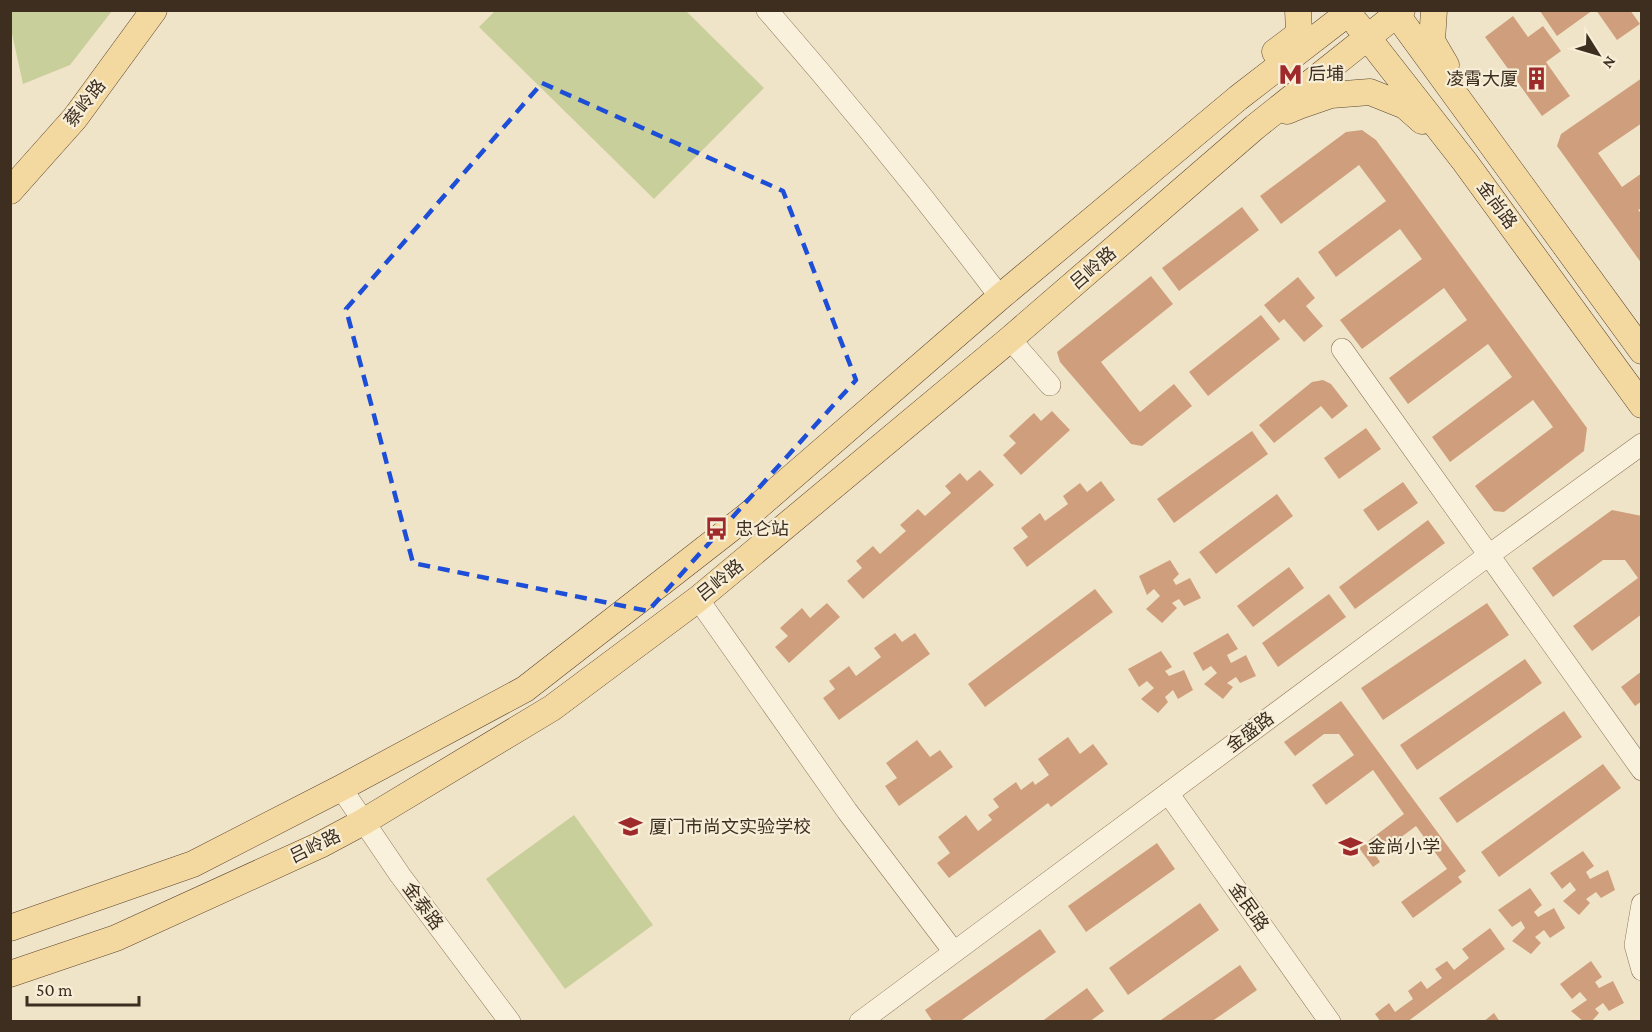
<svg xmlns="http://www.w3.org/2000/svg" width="1652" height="1032" viewBox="0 0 1652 1032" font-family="'Crimson Pro','Noto Sans SC',serif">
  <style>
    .green { fill: #c9cf9b }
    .building { fill: #cf9f7d }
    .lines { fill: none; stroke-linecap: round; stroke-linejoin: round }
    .minor-casing { stroke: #8d765c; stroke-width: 22 }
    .major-casing { stroke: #5b4430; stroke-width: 27 }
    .minor { stroke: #faf1dc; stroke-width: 21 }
    .major { stroke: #f3d9a0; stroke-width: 26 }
    .marked { fill: none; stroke: #1d4ed8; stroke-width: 4.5; stroke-dasharray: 12 8; stroke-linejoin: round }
    .labels { text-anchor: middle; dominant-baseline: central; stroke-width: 4.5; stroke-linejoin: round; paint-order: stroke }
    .poi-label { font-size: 18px; fill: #3d2e20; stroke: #f7eed8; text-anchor: start }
    .street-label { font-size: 18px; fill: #3d2e20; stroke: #f7eed8 }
  </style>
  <rect width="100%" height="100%" fill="#f0e4c8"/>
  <path class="green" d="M10 11 11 10 112 11 70 65 23 84 11 29Z
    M495 11H686L764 88 654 199 479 27Z
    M574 815 653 925 565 989 486 879Z"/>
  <path class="building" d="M1541 10H1593L1557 36 1540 11Z
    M1596 10H1630L1640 24 1617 40Z
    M1513 16 1528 37 1543 26 1561 51 1546 62 1570 96 1542 116 1485 37Z
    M1642 78V123L1598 153 1622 187 1642 173V208L1638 210 1642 214V264L1557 146 1561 134Z
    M1362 130 1376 140 1587 428 1584 451 1504 512 1494 511 1475 486 1553 427 1533 400 1450 462 1432 437 1512 377 1488 344 1408 404 1389 378 1467 320 1444 288 1362 349 1340 320 1422 259 1400 229 1336 277 1318 252 1386 201 1359 165 1281 224 1260 196 1346 132Z
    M1242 207 1259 230 1179 291 1162 268Z
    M1151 276 1173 304 1101 362 1140 412 1174 384 1192 406 1142 446 1131 444 1060 362 1057 352Z
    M1298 277 1315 298 1306 306 1323 326 1304 342 1284 319 1279 323 1264 305Z
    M1261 315 1280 339 1208 396 1189 372Z
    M1323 380 1331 384 1348 406 1332 419 1321 406 1274 443 1259 425 1312 382Z
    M1052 411 1070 430 1021 475 1003 455 1016 443 1009 436 1034 413 1041 421Z
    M1366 428 1381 449 1339 479 1324 458Z
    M1252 431 1268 454 1174 523 1157 499Z
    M980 470 994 485 863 599 847 581 862 568 856 561 873 546 880 554 906 531 900 525 918 509 925 516 951 493 945 486 960 473 967 481Z
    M1101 481 1115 500 1027 567 1013 548 1028 537 1021 528 1040 513 1045 521 1068 504 1063 496 1080 483 1087 492Z
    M1403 482 1418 503 1378 531 1363 510Z
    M1277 494 1293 516 1216 574 1199 552Z
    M1612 510 1642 516V614L1592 651 1573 626 1638 578 1625 560H1603L1553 597 1532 568Z
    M1428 520 1445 543 1355 609 1339 587Z
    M1170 560 1179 574 1173 580 1176 585 1190 578 1201 598 1184 606 1179 599 1172 603 1177 608 1162 623 1146 609 1160 596 1154 589 1147 595 1139 576Z
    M1289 567 1304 588 1253 627 1237 606Z
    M1095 589 1113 612 985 707 968 684Z
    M1329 594 1346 617 1278 667 1262 643Z
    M827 603 840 617 789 663 775 647 788 636 780 628 802 608 810 618Z
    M1487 603 1509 635 1383 720 1361 688Z
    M895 633 902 642 915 633 930 654 839 720 823 698 835 689 829 681 849 666 856 676 881 657 874 648Z
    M1228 633 1238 649 1227 655 1231 663 1246 655 1256 676 1240 683 1236 677 1227 683 1233 687 1223 699 1204 684 1217 673 1211 666 1203 671 1193 653Z
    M1161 651 1172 667 1165 671 1169 676 1184 670 1193 690 1178 699 1173 690 1165 697 1168 702 1158 713 1141 699 1154 688 1147 681 1139 687 1128 669Z
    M1525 659 1542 683 1417 770 1400 745Z
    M1642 671V701L1635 706 1621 687Z
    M1341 701 1466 871 1458 877 1462 882 1413 918 1401 902 1447 869 1416 826 1376 856 1380 862 1373 867 1359 848 1404 814 1373 770 1326 805 1312 785 1354 755 1339 734H1324L1295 756 1284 742Z
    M1564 711 1582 737 1457 823 1439 798Z
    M1068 737 1080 754 1093 744 1108 764 1051 807 1048 803 949 878 937 863 950 853 938 837 966 815 978 831 992 820 988 815 999 807 993 799 1016 782 1021 790 1033 781 1035 785 1049 775 1038 759Z
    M917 740 930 757 940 750 953 767 899 806 885 786 897 778 886 763Z
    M1603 764 1621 788 1499 877 1481 852Z
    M1157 843 1175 869 1086 932 1068 906Z
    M1583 851 1594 866 1586 872 1590 879 1608 870 1615 890 1601 898 1596 892 1586 899 1590 903 1579 915 1563 901 1576 890 1570 882 1562 889 1550 873Z
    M1530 888 1542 905 1534 912 1538 917 1554 908 1565 928 1550 938 1544 930 1535 937 1541 943 1531 954 1512 941 1525 928 1521 921 1512 927 1498 910Z
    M1200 903 1219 930 1128 995 1109 968Z
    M1490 928 1505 949 1407 1022H1381L1375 1014 1389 1003 1395 1012 1413 999 1408 991 1421 981 1427 989 1442 978 1435 969 1447 961 1454 970 1469 958 1462 949Z
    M1040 929 1056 952 959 1022H933L925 1010Z
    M1591 961 1602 977 1595 982 1599 988 1613 981 1624 1003 1609 1011 1603 1003 1595 1009 1599 1013 1591 1022H1584L1571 1011 1587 1000 1580 992 1572 999 1560 984Z
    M1240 965 1257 990 1211 1022H1158Z
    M1087 988 1104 1011 1089 1022H1041Z
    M1494 1013 1500 1022H1483Z"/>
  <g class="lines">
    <defs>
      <path id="minor" d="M767 10C848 103 926 199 1000 297
        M1010 339 1050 385
        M1342 349 1642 770
        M698 599 847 811 954 952
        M341 788 400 875 510 1022
        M1168 793 1330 1022
        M1642 904 1635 945 1642 970
        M860 1022 1478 563 1642 444"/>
      <path id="major" d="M1393 10 1397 15 1642 351
        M1434 10 1432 41 1446 65
        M1357 24 1465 162 1642 405
        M1275 52 1299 34 1298 10
        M1287 111 1299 106 1331 95 1370 92 1405 106 1422 121
        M10 191 75 118 154 10
        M10 928 193 864 341 788 525 689 747 516 1000 297 1238 98 1352 10
        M10 974 116 938 320 845 363 822 552 708 698 599 1010 339 1255 127 1402 10"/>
    </defs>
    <use href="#minor" class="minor-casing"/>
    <use href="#major" class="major-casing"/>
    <use href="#minor" class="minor"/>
    <use href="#major" class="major"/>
  </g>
  <path class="marked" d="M542 83 783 191 856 380 648 611 413 563 346 309Z"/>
  <defs>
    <symbol id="metro-bare" viewBox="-9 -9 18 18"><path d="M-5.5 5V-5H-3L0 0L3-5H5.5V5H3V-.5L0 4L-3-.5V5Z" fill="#9e2a2b" stroke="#f7eed8" stroke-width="2.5" paint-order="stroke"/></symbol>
    <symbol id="building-bare" viewBox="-9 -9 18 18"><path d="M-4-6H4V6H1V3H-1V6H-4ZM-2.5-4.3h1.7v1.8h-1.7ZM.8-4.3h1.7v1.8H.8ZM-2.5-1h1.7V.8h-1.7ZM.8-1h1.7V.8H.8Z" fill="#9e2a2b" stroke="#f7eed8" stroke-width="2.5" paint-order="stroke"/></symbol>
    <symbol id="bus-bare" viewBox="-9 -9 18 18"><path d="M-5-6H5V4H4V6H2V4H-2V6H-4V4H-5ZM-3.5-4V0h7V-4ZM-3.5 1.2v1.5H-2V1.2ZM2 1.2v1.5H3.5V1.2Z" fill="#9e2a2b" stroke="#f7eed8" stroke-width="2.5" paint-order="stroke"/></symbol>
    <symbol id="school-bare" viewBox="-9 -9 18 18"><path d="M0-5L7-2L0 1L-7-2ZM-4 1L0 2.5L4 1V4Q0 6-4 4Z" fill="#9e2a2b" stroke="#f7eed8" stroke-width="2.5" paint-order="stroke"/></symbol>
  </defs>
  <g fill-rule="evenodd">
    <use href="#metro-bare" x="1274" y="58" width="33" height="33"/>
    <use href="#building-bare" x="1520" y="62" width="33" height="33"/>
    <use href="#bus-bare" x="700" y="512" width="33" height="33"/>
    <use href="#school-bare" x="614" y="810" width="33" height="33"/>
    <use href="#school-bare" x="1334" y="830" width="33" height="33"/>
  </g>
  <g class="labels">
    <g class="poi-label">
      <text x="1308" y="74">后埔</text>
      <text x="1518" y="79" text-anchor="end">凌霄大厦</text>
      <text x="735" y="529">忠仑站</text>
      <text x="649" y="827">厦门市尚文实验学校</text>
      <text x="1368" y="847">金尚小学</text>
    </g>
    <g class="street-label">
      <text transform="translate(85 103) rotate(-52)">蔡岭路</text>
      <text transform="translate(1497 205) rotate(54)">金尚路</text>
      <text transform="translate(1093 268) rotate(-41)">吕岭路</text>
      <text transform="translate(720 580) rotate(-39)">吕岭路</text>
      <text transform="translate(1250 732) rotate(-37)">金盛路</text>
      <text transform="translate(315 846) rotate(-26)">吕岭路</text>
      <text transform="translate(423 906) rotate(53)">金泰路</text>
      <text transform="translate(1249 907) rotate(55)">金民路</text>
    </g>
  </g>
  <rect width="1652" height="1032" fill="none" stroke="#3d2e20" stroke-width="24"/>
  <g transform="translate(1598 54) rotate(127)" stroke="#f7eed8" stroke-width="4.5" paint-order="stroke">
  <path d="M0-4.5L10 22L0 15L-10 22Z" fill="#3d2e20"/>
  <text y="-9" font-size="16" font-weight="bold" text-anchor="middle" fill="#3d2e20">N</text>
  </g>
  <path d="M27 996v9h112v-9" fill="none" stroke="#3d2e20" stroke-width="3"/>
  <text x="36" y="996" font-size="18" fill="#3d2e20" stroke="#f7eed8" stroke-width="4.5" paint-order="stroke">50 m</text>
</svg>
